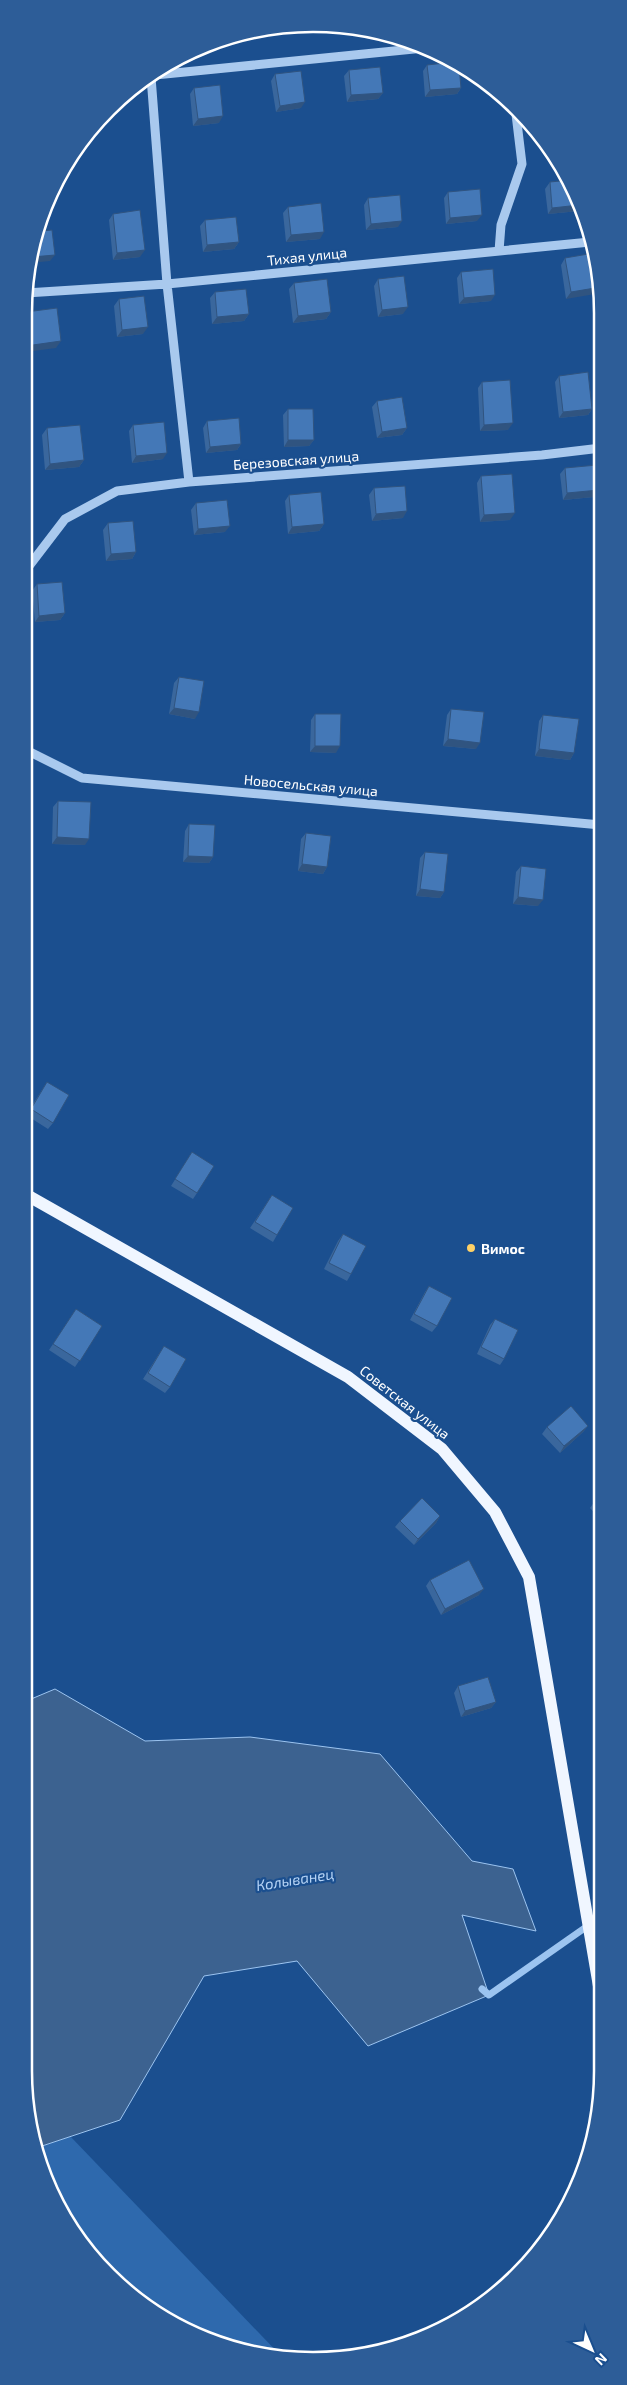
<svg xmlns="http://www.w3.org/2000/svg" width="627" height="2385" viewBox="0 0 627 2385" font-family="'Exo 2',sans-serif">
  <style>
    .green { fill: #2e69ad }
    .water { fill: #3c6290; stroke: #9cc4f0 }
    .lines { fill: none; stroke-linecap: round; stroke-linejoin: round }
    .stream { stroke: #9cc4f0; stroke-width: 7 }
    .minor { stroke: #a9c9ee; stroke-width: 9 }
    .major { stroke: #f0f6ff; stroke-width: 12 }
    .wall { fill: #3a679d }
    .shaded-wall { fill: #305480 }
    .building { fill: #4478b7; stroke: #305480 }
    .poi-dot { fill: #ffd166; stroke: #1b4f8f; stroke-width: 2 }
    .labels { text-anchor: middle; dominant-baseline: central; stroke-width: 4.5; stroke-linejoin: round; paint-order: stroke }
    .street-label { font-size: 14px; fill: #fff; stroke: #1b4f8f }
    .poi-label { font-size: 14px; font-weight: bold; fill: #fff; stroke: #1b4f8f; text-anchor: start }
    .water-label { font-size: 15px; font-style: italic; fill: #b5d3f5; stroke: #1b4f8f }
    .rim { fill: none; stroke: #fff; stroke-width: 2.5 }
  </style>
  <rect width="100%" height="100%" fill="#1b4f8f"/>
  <path class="green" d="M70 2136 282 2357 185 2331 96 2263 46 2182 39 2147Z"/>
  <path class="water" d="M55 1689 145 1741 250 1737 380 1754 472 1861 513 1869 536 1931 462 1915 489 1995 368 2046 297 1961 204 1976 120 2120 39 2147 24 2071V1702Z"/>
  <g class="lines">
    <path class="stream" d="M482 1989 489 1995 589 1925 601 1935"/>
    <path class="minor" d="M155 75 424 48
      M151 77 167 284 189 482
      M499 251 501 225 522 164 515 106
      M26 293 167 284 590 242
      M26 570 65 519 117 491 189 482 542 455 601 448
      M26 750 82 778 601 825"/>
    <path class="major" d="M25 1194 348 1377 442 1449 495 1512 529 1577 601 1998"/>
  </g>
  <path class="wall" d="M427 65 461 88 457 94 425 97 423 71Z
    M349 70 383 93 378 99 347 102 344 76Z
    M275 74 301 108 276 112 271 81Z
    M194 88 219 123 193 126 190 94Z
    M550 182 579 211 548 214 545 189Z
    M448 192 477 221 446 224 444 198Z
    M368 198 398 227 366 230 364 205Z
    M288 207 320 239 286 242 283 213Z
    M113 214 140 257 113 260 109 220Z
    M205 220 239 242 234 249 203 252 200 226Z
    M565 258 601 276 566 299 561 265Z
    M461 272 491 301 459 304 457 278Z
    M378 279 403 314 378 317 374 286Z
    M294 283 331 312 326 319 293 323 289 289Z
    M215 292 249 314 244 321 212 324 210 298Z
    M119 299 143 334 117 337 114 306Z
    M559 376 592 409 588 415 559 418 555 382Z
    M482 382 508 430 480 431 478 388Z
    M377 401 407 428 402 435 377 438 372 407Z
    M288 409 314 440 309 446 284 447 283 415Z
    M207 421 241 444 237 450 206 453 203 428Z
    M133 425 163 459 132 463 129 431Z
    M47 428 84 460 79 467 45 470 42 435Z
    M565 468 599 490 594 497 563 500 560 474Z
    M481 476 510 520 480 522 477 483Z
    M374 488 403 518 372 521 369 495Z
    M289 495 324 524 319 531 288 534 285 501Z
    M196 503 225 532 194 535 191 510Z
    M108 523 136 552 132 559 106 561 103 530Z
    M37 584 65 613 60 620 35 622 32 591Z
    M179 677 195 719 169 714 174 683Z
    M451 709 476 749 443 746 447 715Z
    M315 714 336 753 310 752 311 720Z
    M543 715 574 753 570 760 535 756 539 721Z
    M58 801 85 845 52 844 53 807Z
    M189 824 213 857 209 863 183 862 185 831Z
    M306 833 327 867 323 874 298 871 301 839Z
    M425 852 444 892 440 898 416 896 420 858Z
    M521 866 538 906 513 904 516 872Z
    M47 1082 53 1123 48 1129 26 1115Z
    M192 1152 197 1193 193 1199 171 1186Z
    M272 1195 277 1235 273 1242 250 1228Z
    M343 1234 351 1274 347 1281 324 1269 338 1241Z
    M429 1286 437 1326 432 1332 410 1320 425 1292Z
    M76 1309 102 1326 75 1367 49 1350Z
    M495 1319 504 1359 500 1365 477 1354 490 1325Z
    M164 1346 170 1387 165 1393 143 1379Z
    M588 1426 583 1432 560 1453 542 1434 547 1427Z
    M601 1496V1520L590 1508 595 1501Z
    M440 1516 436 1523 414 1545 395 1527 400 1521Z
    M430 1580 479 1595 441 1615 426 1586Z
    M458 1686 496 1702 491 1708 461 1717 454 1693Z"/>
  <path class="shaded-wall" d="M461 88 457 94 425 97 430 90Z
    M383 93 378 99 347 102 351 95Z
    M305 102 301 108 276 112 280 106Z
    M223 116 219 123 193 126 198 119Z
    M579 205 581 209 579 211 548 214 552 208Z
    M482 215 477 221 446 224 450 218Z
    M402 221 398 227 366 230 371 224Z
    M324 232 320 239 286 242 291 235Z
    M239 242 234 249 203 252 207 245Z
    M145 250 140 257 113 260 117 253Z
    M55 255 50 261 30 263 32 257Z
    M601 287V293L566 299 571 292Z
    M495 295 491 301 459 304 464 298Z
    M408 307 403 314 378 317 382 310Z
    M331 312 326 319 293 323 298 316Z
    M249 314 244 321 212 324 217 317Z
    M148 327 143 334 117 337 122 330Z
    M61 341 56 348 26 352V346Z
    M592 409 588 415 559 418 563 412Z
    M513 423 508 430 480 431 484 425Z
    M407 428 402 435 377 438 382 432Z
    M288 440H314L309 446 284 447Z
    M241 444 237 450 206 453 210 447Z
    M167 453 163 459 132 463 136 456Z
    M84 460 79 467 45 470 50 464Z
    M599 490 594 497 563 500 567 493Z
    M407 511 403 518 372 521 376 514Z
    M515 513 510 520 480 522 484 515Z
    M324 524 319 531 288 534 292 527Z
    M230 526 225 532 194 535 198 529Z
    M136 552 132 559 106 561 111 554Z
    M65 613 60 620 35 622 39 616Z
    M174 708 199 712 195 719 169 714Z
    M448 739 480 743 476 749 443 746Z
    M315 746H340L336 753 310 752Z
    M539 749 574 753 570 760 535 756Z
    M57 837 89 839 85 845 52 844Z
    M188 856 213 857 209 863 183 862Z
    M302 864 327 867 323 874 298 871Z
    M420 889 444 892 440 898 416 896Z
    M518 897 543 900 538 906 513 904Z
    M588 1426 583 1432 560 1453 564 1446Z
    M440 1516 436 1523 414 1545 418 1539Z
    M484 1589 479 1595 441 1615 445 1609Z
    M496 1702 491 1708 461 1717 465 1711Z"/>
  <path class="building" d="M454 62 459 66 461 88 430 90 427 65Z
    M380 67 383 93 351 95 349 70Z
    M301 71 305 102 280 106 275 74Z
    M220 85 223 116 198 119 194 88Z
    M570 180 573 186 579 205 552 208 550 182Z
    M480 189 482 215 450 218 448 192Z
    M400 195 402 221 371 224 368 198Z
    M321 203 324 232 291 235 288 207Z
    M140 210 145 250 117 253 113 214Z
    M236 217 239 242 207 245 205 220Z
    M52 230 55 255 32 257 42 231Z
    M594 253 601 276V287L571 292 565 258Z
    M493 269 495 295 464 298 461 272Z
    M404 276 408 307 382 310 378 279Z
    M327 279 331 312 298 316 294 283Z
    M246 289 249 314 217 317 215 292Z
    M144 296 148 327 122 330 119 299Z
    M57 308 61 341 26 346V312Z
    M588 372 592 409 563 412 559 376Z
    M510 380 513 423 484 425 482 382Z
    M402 397 407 428 382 432 377 401Z
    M288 409H313L314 440H288Z
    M239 418 241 444 210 447 207 421Z
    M164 422 167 453 136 456 133 425Z
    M80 425 84 460 50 464 47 428Z
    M597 465 599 490 567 493 565 468Z
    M512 474 515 513 484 515 481 476Z
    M405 486 407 511 376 514 374 488Z
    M321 492 324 524 292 527 289 495Z
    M227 500 230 526 198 529 196 503Z
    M133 521 136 552 111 554 108 523Z
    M62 582 65 613 39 616 37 584Z
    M179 677 204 681 199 712 174 708Z
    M451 709 484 712 480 743 448 739Z
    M315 714H341L340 746H315Z
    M543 715 579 719 574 753 539 749Z
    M58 801 91 802 89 839 57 837Z
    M189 824 215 825 213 857 188 856Z
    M306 833 331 836 327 867 302 864Z
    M425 852 448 854 444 892 420 889Z
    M521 866 546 869 543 900 518 897Z
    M47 1082 69 1095 53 1123 31 1109Z
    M192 1152 214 1166 197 1193 175 1179Z
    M272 1195 293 1208 277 1235 255 1222Z
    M343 1234 366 1246 351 1274 329 1263Z
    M429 1286 452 1298 437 1326 414 1314Z
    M76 1309 102 1326 80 1361 53 1344Z
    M495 1319 518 1330 504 1359 481 1347Z
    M164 1346 186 1359 170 1387 148 1373Z
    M571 1406 588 1426 564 1446 547 1427Z
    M601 1496V1509L595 1501Z
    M422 1498 440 1516 418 1539 400 1521Z
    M469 1560 484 1589 445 1609 430 1580Z
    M488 1677 496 1702 465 1711 458 1686Z"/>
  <circle class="poi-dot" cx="471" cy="1248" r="5"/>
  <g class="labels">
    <g class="street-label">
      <text transform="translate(307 256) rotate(-6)">Тихая улица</text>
      <text transform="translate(296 460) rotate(-4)">Березовская улица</text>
      <text transform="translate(311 785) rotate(5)">Новосельская улица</text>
      <text transform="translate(405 1402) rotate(38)">Советская улица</text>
    </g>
    <g class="poi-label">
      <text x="481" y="1248">Вимос</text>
    </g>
    <g class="water-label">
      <text transform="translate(295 1879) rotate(-9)">Колыванец</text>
    </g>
  </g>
  <path d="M0 0H627V2385H0ZM313 32H313A281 281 0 0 1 594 313V2071A281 281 0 0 1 313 2352H313A281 281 0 0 1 32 2071V313A281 281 0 0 1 313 32Z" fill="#2d5d98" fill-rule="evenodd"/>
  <path class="rim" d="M313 32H313A281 281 0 0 1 594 313V2071A281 281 0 0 1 313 2352H313A281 281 0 0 1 32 2071V313A281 281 0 0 1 313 32Z"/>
  <g transform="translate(592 2350) rotate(136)" stroke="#1b4f8f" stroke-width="4" paint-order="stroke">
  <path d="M0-4L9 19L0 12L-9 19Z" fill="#ffffff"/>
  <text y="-8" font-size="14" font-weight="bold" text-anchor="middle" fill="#ffffff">N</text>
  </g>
</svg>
